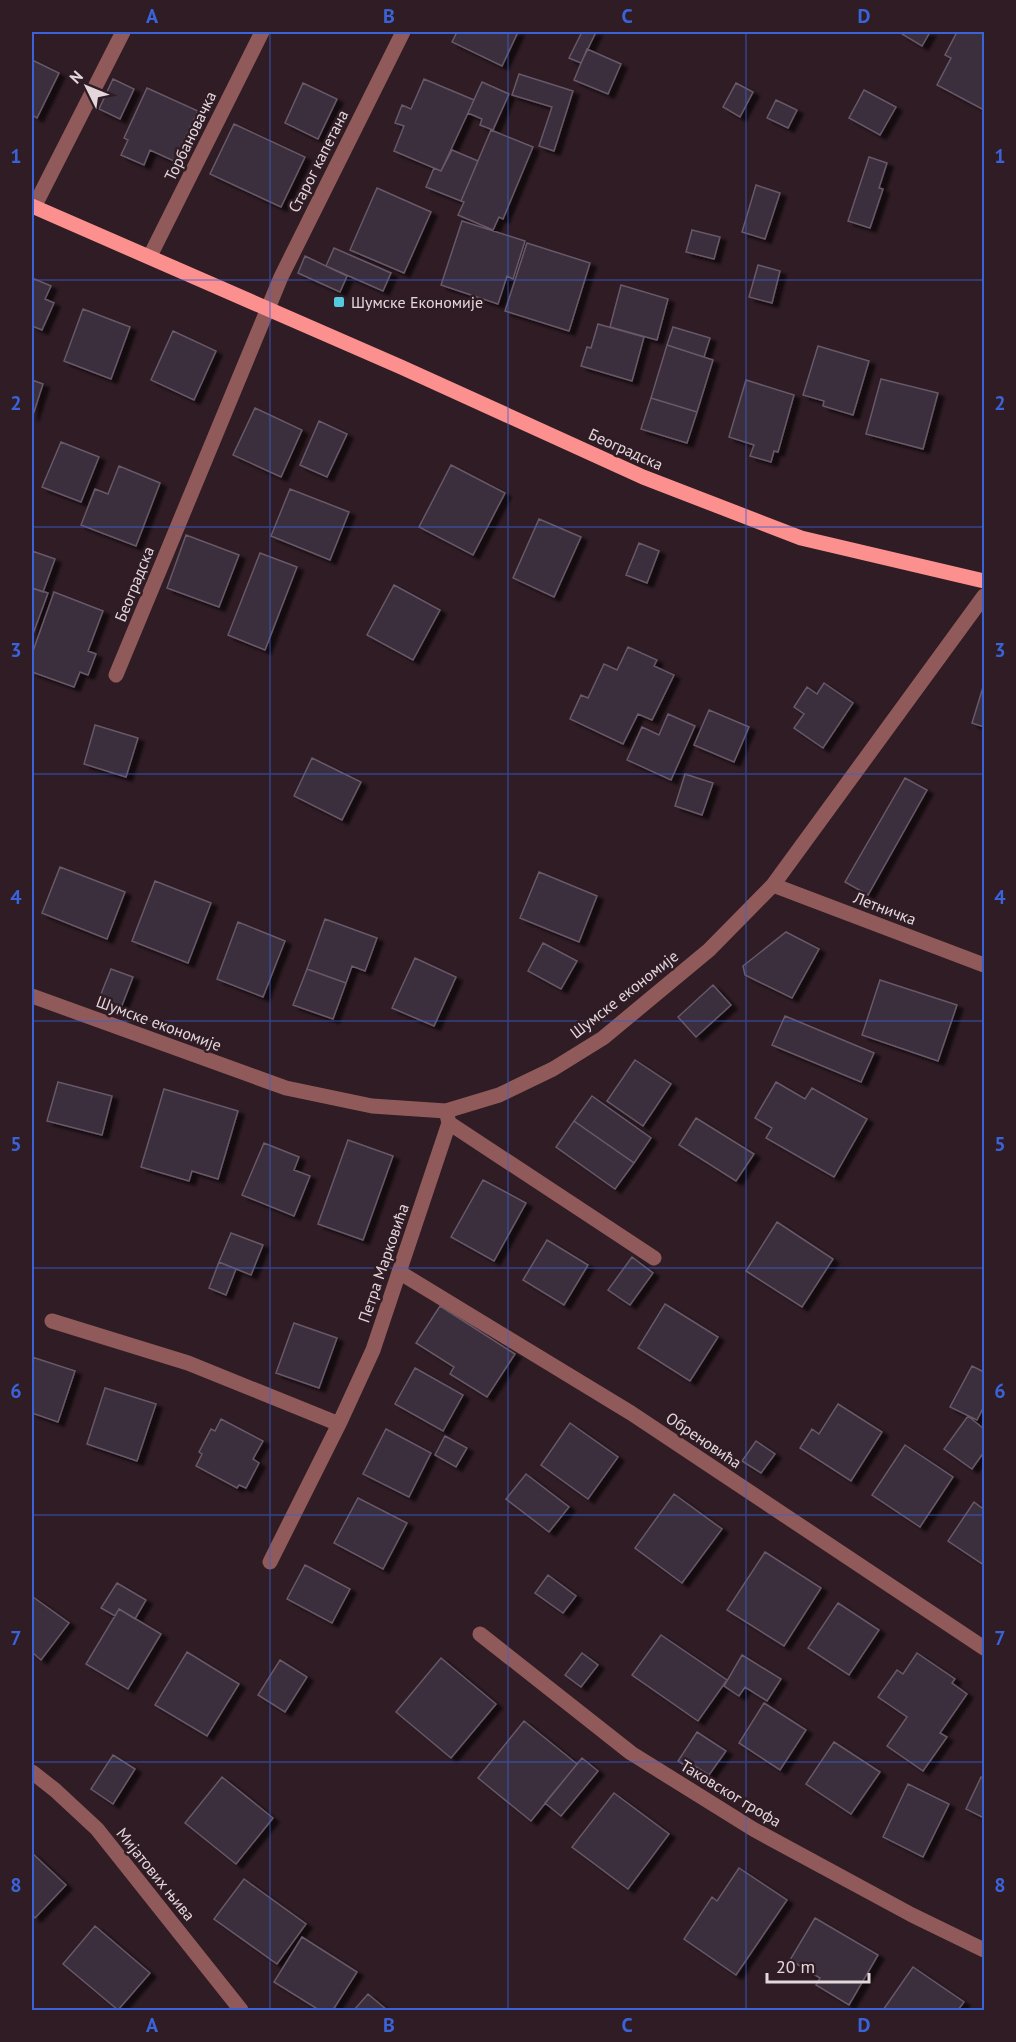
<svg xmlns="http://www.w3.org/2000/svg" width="1016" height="2042" viewBox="0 0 1016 2042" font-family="'PT Sans',sans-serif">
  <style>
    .building { fill: #3b2d3c; stroke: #675868; stroke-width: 1.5; filter: url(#shadow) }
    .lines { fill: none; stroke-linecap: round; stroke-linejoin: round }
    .minor { stroke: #8f5a59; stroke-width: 15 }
    .major { stroke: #fc908e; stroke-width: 15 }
    .grid { fill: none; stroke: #3b63d9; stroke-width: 1.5; stroke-opacity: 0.55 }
    .poi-dot { fill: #55cadf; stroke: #2f1c24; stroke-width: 2 }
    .labels { text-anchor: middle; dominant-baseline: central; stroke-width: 5; stroke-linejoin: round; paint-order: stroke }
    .street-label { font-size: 16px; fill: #e4d7dc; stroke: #2f1c24 }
    .poi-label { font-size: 16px; fill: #e4d7dc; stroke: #2f1c24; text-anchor: start }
    .neatline { fill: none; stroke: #3b63d9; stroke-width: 2 }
    .grid-label { font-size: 20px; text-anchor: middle; font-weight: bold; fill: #3b63d9 }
  </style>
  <defs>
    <filter id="shadow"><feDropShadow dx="6" dy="4" stdDeviation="1.5" flood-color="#0009"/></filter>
  </defs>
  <rect width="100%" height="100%" fill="#2f1c24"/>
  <path class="building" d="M457 32H518L502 66 452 42Z
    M582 32H596L581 63 569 58Z
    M903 32H930L922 46 902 34Z
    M957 32H984V110L937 85 951 58 945 55Z
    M587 49 621 64 608 94 574 80Z
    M32 60 59 73 37 118 32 115Z
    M519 74 573 91 554 151 539 146 552 107 512 95Z
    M113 79 134 89 120 119 99 109Z
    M424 79 474 100 441 171 394 151 404 126 395 123 402 105 411 109Z
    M482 82 509 94 493 130 480 125 482 119 468 113Z
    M303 83 337 99 318 139 285 123Z
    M736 83 753 92 740 117 723 107Z
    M147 88 198 111 174 161 150 150 144 165 121 155 128 140 124 138Z
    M864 90 896 107 880 135 849 118Z
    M776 100 797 110 788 128 767 118Z
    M234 124 305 157 281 207 210 174Z
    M491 130 533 147 503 219 499 217 493 230 458 215 464 202 461 201Z
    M452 150 478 161 461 201 426 187 434 168 441 171Z
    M869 157 887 163 879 188 883 189 870 228 848 221Z
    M756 185 780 193 765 239 742 232Z
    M377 188 431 212 404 273 350 250Z
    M462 221 525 241 513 279 507 276 498 304 441 285Z
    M692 230 720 237 714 259 686 252Z
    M527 243 590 263 569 331 505 311Z
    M334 248 391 273 383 291 326 266Z
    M305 256 347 276 340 292 298 273Z
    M758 265 780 271 772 303 749 297Z
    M32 278 51 286 45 299 54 303 42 330 32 326Z
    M621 285 668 299 657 340 610 327Z
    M83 309 130 327 111 379 64 361Z
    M598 324 644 337 632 381 581 366 587 347 591 348Z
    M673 327 710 338 704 357 667 345Z
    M173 331 216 351 194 400 151 380Z
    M667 345 713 360 697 412 651 398Z
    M818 346 869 361 853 415 823 406 824 401 803 395Z
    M881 379 938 393 923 449 866 434Z
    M32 380 43 384 32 418Z
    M746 380 794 395 778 452 774 451 771 462 750 456 754 445 729 437Z
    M651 398 697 412 687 443 641 429Z
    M255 408 302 430 281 477 233 455Z
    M319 421 347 434 327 477 300 465Z
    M61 442 99 457 81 502 42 487Z
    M451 465 505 493 473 555 419 527Z
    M119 466 160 483 136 546 81 525 95 489 108 494Z
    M290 489 349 512 330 560 271 536Z
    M539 519 581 537 554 597 513 578Z
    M186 535 239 555 219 607 167 588Z
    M639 543 659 551 647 583 626 575Z
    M32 551 55 559 43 592 32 588Z
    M260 553 297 567 265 650 228 635Z
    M394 585 440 610 413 660 367 635Z
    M32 588 48 593 33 634 32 633Z
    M54 592 103 611 88 651 96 654 88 675 80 672 74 687 32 672V654Z
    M628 647 657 660 654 666 674 675 652 720 638 714 623 744 570 719 581 695 588 698 604 664 617 670Z
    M824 683 853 703 823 748 794 728 804 714 794 707 807 687 817 694Z
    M984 684V727L972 723Z
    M709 710 749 727 734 762 694 745Z
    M668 714 695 726 671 780 627 760 642 727 659 735Z
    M95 725 138 738 126 777 84 764Z
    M312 758 361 782 342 820 294 796Z
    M685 774 713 783 702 815 675 806Z
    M905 778 927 790 868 895 845 882Z
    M60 867 125 892 107 939 42 913Z
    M539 872 597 896 579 942 520 918Z
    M155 881 211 903 188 963 132 941Z
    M325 919 377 938 365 971 352 966 346 983 307 969Z
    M238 922 285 941 263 997 217 979Z
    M786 932 819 949 792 998 745 975 743 966Z
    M543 943 577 961 561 989 528 971Z
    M415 958 456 977 434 1026 392 1008Z
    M111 969 133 977 121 1008 99 999Z
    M307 969 346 983 333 1019 293 1005Z
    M880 980 957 1005 938 1061 862 1035Z
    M713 985 731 1005 696 1037 678 1017Z
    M785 1016 874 1053 861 1082 772 1045Z
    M635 1060 671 1084 643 1126 607 1101Z
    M58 1082 112 1096 102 1135 47 1121Z
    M776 1082 805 1099 812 1088 867 1119 834 1177 766 1138 772 1128 755 1118Z
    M164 1089 238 1111 218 1179 192 1171 189 1181 141 1167Z
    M592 1096 651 1138 634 1163 574 1121Z
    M696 1118 754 1154 736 1181 679 1145Z
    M574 1121 634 1163 615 1189 556 1147Z
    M348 1140 393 1156 363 1240 318 1224Z
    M264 1143 299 1157 294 1170 310 1176 294 1216 242 1195Z
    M483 1180 526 1203 494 1261 451 1237Z
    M777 1222 833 1259 802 1307 746 1271Z
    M231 1233 263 1245 251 1275 219 1262Z
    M547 1240 588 1265 564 1305 523 1280Z
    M632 1257 653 1273 630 1305 608 1290Z
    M219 1262 236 1269 226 1295 209 1288Z
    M665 1304 718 1337 690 1381 638 1348Z
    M440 1306 515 1354 487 1397 450 1374 454 1367 416 1343Z
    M294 1323 337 1338 319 1388 276 1373Z
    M32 1357 75 1371 58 1422 32 1413Z
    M972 1366 984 1372V1406L977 1420 950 1407Z
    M415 1368 463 1395 443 1431 395 1404Z
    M105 1388 156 1404 137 1461 87 1444Z
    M838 1404 882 1432 851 1481 800 1448 812 1429 819 1434Z
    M968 1416 984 1429V1452L972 1469 944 1449Z
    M221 1419 263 1441 253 1459 259 1463 246 1488 239 1485 237 1488 196 1466 202 1454 199 1452 211 1429 215 1431Z
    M570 1423 618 1457 588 1499 541 1465Z
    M386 1429 431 1453 409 1497 363 1474Z
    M445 1436 467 1448 456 1467 435 1455Z
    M756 1441 775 1454 761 1473 742 1461Z
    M905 1445 953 1477 920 1527 872 1495Z
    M526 1474 569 1507 549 1532 506 1499Z
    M674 1494 722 1529 682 1583 635 1548Z
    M358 1498 407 1523 383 1569 334 1543Z
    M974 1502 982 1508 984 1504V1565L948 1541Z
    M765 1552 821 1588 784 1646 727 1610Z
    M305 1565 350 1589 332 1623 287 1599Z
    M548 1575 576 1596 563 1613 535 1593Z
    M117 1583 146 1600 135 1619 119 1609 115 1616 101 1608Z
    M33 1597 69 1623 41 1660 32 1652V1599Z
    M838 1603 879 1630 849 1675 808 1648Z
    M119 1609 161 1634 128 1689 86 1664Z
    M661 1635 727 1680 698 1721 632 1675Z
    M187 1652 239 1684 207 1736 155 1705Z
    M582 1653 598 1665 581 1687 565 1675Z
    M917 1653 955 1679 952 1683 967 1694 940 1733 947 1737 923 1771 887 1746 907 1717 878 1697 897 1670 903 1674Z
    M742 1655 781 1679 767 1701 745 1687 739 1696 724 1686Z
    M441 1658 496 1704 451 1758 396 1712Z
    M280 1660 307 1677 285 1712 258 1695Z
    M764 1703 806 1730 780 1770 739 1743Z
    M524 1721 577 1764 531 1821 478 1778Z
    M697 1732 726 1751 709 1775 695 1766 692 1770 678 1761Z
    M834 1742 880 1772 851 1814 806 1784Z
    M113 1755 135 1769 113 1804 91 1789Z
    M582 1758 598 1771 561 1816 545 1803Z
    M222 1777 273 1818 236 1864 185 1823Z
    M981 1777 984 1779V1818L966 1809Z
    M908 1784 949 1804 923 1857 883 1837Z
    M614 1793 669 1834 628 1889 572 1847Z
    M32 1853 66 1885 35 1918 32 1915Z
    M739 1868 787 1900 736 1975 684 1939 712 1897 717 1901Z
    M244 1879 306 1924 277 1964 214 1919Z
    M815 1918 878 1955 849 2005 816 1985 820 1978 790 1960Z
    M95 1926 150 1973 118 2010 63 1964Z
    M302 1937 357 1972 333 2010H319L274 1982Z
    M913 1967 964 2002 958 2010H883Z
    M368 1994 387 2010H354Z"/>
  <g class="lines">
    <path class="minor" d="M34 207 123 32
      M150 256 262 32
      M116 675 281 277 403 32
      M773 885 984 965
      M32 996 286 1088 372 1106 446 1111 499 1095 553 1069 603 1038 709 950 773 885 984 596
      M449 1123 654 1258
      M399 1272 631 1413 984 1648
      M52 1321 188 1363 339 1424
      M270 1562 339 1424 373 1350 449 1123 446 1111
      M480 1634 631 1753 753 1829 912 1915 984 1950
      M32 1772 55 1790 97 1829 241 2010"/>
    <path class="major" d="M32 206 401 367 643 477 801 538 984 581"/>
  </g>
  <path class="grid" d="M270 32V2010M508 32V2010M746 32V2010M32 280H984M32 527H984M32 774H984M32 1021H984M32 1268H984M32 1515H984M32 1762H984"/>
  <rect class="poi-dot" x="333" y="296" width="12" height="12" rx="3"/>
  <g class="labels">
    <g class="street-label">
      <text transform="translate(190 136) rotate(-64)">Торбановачка</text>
      <text transform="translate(318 161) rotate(-63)">Старог капетана</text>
      <text transform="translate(626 449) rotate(24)">Београдска</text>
      <text transform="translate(134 584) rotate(-68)">Београдска</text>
      <text transform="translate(885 908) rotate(21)">Летничка</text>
      <text transform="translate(624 994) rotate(-38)">Шумске економије</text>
      <text transform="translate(159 1023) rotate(20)">Шумске економије</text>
      <text transform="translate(383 1263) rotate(-71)">Петра Марковића</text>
      <text transform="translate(704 1440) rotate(34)">Обреновића</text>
      <text transform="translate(731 1793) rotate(31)">Таковског грофа</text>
      <text transform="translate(156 1874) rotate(51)">Мијатових њива</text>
    </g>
    <g class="poi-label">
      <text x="351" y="302">Шумске Економије</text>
    </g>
  </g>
  <rect width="1016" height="2042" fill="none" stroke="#2f1c24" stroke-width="66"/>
  <g transform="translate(87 87) rotate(313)" stroke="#2f1c24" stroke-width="4.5" paint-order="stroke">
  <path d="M0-4.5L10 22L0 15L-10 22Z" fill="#e4d7dc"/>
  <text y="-9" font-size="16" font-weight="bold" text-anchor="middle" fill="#e4d7dc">N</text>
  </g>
  <path d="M767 1973v9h102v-9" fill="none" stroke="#e4d7dc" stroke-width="3"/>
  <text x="776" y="1973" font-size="18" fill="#e4d7dc" stroke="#2f1c24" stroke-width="4.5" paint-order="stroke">20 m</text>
  <rect x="33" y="33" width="950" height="1976" class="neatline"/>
  <g class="grid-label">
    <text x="152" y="23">A</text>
    <text x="389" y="23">B</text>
    <text x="627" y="23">C</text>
    <text x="864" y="23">D</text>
    <text x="16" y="163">1</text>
    <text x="1000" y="163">1</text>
    <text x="16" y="410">2</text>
    <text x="1000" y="410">2</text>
    <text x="16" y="657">3</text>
    <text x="1000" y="657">3</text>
    <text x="16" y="904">4</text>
    <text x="1000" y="904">4</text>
    <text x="16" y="1151">5</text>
    <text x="1000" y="1151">5</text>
    <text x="16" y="1398">6</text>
    <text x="1000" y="1398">6</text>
    <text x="16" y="1645">7</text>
    <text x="1000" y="1645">7</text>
    <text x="16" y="1892">8</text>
    <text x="1000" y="1892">8</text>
    <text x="152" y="2032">A</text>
    <text x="389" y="2032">B</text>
    <text x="627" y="2032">C</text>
    <text x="864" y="2032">D</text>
  </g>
</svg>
